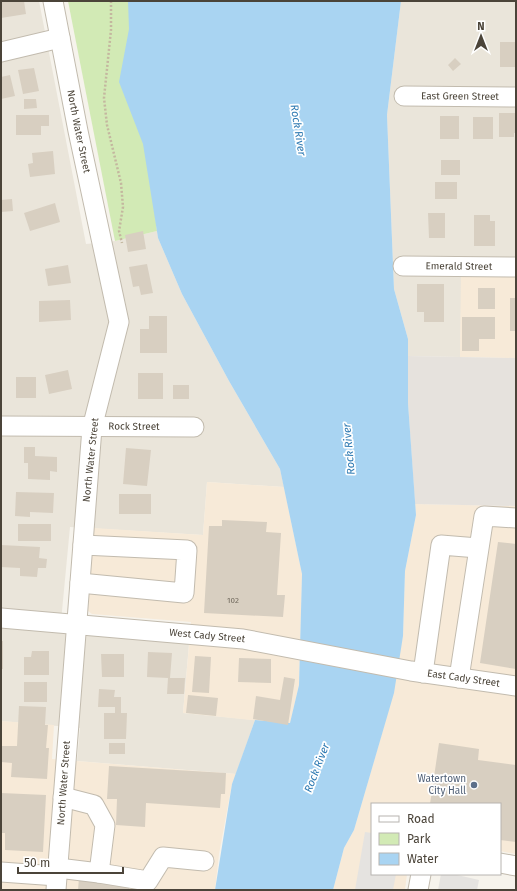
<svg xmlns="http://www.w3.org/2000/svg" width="517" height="891" viewBox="0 0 517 891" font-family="'Fira Sans',sans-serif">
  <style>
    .residential { fill: #eae5da }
    .commercial { fill: #f7ead8 }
    .industrial { fill: #e6e2dd }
    .green { fill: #d2eab5 }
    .parking { fill: #e5e3e0 }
    .water { fill: #a9d4f2 }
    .building { fill: #d8cfc1 }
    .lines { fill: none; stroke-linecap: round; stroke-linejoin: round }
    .minor-casing { stroke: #c2bbae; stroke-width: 21 }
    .path { stroke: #c4b79f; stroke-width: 2.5; stroke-dasharray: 2 2; stroke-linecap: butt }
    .minor { stroke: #fff; stroke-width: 19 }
    .service-dot { fill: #5c6f8a; stroke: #fff; stroke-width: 1.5 }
    .labels { text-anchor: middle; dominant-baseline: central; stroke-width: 3.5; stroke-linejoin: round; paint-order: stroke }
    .number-label { font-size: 8px; fill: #6e675b }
    .street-label { font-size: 10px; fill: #4b4439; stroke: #fff }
    .service-label { font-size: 10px; fill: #4e5e75; stroke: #fff; text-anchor: end }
    .water-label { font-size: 11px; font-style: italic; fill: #2e7ab2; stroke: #fff }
  </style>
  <rect width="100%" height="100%" fill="#f6f3ec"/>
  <path class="residential" d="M1 1H39L86 244 115 241 157 231 158 238 182 294 229 381 280 469 284 487 207 482 203 535 70 527 60 632 189 644 183 713 255 720 236 774 77 761 80 728 1 721Z
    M401 1H516V258L462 257 460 357 408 356V339L394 289 387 115Z"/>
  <path class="commercial" d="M461 272 516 273V358L460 357Z
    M207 482 284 487 302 574 299 685 290 724 183 713 191 622 92 614 88 611 94 528 203 535Z
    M415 504 516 506V854L500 851V804H372V874H407L405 890H333L344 848 354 830 385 723 403 636 405 571 416 515Z
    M1 721 54 725 52 759 236 774 232 784 219 854 215 890H1Z"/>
  <path class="industrial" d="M408 356 516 358V506L415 504 408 403Z"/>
  <path class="green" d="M68 1H130L157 231 115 241Z"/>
  <path class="parking" d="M365 832 372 833V874H396L393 890H355Z
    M441 874H453L479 880 477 890H438Z"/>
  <path class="water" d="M128 1H401L387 115 394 289 408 339V403L416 515 405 571 403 636 394 693 354 830 344 848 333 890H215L232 784 255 720 290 723 299 685 302 574 280 469 229 381 182 294 158 238 143 144 119 82 129 29Z"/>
  <path class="building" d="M1 1H24L26 14 1 18Z
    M500 42H516V67H500Z
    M455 58 461 64 453 71 448 65Z
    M34 68 39 91 23 94 18 70Z
    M10 75 15 96 1 99V77Z
    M24 99H36L37 108 24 109Z
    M499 113H516V133H514V137H499Z
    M16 115H49V126H41V135H16Z
    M440 116H459V139H440Z
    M473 117H493V139H473Z
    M53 151 55 174 30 177 28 164 33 163 32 153Z
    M441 160H460V175H441Z
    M435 182H457V199H435Z
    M12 199 13 211 1 212V200Z
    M55 203 60 222 30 231 24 213Z
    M428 213H445V238H429Z
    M474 215H490V221H495V246H474Z
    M143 231 146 249 128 252 125 235Z
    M147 264 153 293 141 295 139 286 133 287 129 267Z
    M68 265 71 283 48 286 45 269Z
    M417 284H444V322H424V312H417Z
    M478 288H495V309H478Z
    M510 298H516V331H510Z
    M70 300 71 320 39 322V301Z
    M149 316H167V353H140V329H149Z
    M462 317H495V339H479V351H462Z
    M68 370 72 389 49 394 45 375Z
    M138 373H163V399H138Z
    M16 377H36V398H16Z
    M173 385H189V399H173Z
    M24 447H35V456L57 457V472L50 471V480L28 479V463H24Z
    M126 448 151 450 147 486 123 484Z
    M16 492 54 493 53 513 30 512V517L15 516Z
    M119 494H151V514H119Z
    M222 520 267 522 266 532 281 533 277 595H285L283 617 204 613 209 526H222Z
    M18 524H51V541H18Z
    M498 542 516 544V669L480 663Z
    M1 545 40 547 39 558 47 559 46 568H38L37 577 20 576V568L1 567Z
    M1 641H3V669H1Z
    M32 651H49V675H24V657H31Z
    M148 652 172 653 170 678H185L184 694H167L168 678 147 677Z
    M101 654H124V677H102Z
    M195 656 211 657 209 693 192 692Z
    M239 658 271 659V683L238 682Z
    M284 677 295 679 288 725 253 719 256 696 280 700Z
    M24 682H47V702H24Z
    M99 689 115 690 114 697H121V713H127L126 739H104V713H115V707H98Z
    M188 695 218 698 216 716 186 713Z
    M19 706 46 707 45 725H48L46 748H49L47 779 11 777 12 763 1 762V746H17Z
    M109 743H125V754H109Z
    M439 743 479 749 478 760 516 765V842L500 840V804H430Z
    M109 766 226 773 225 794H221L220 808 146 803 145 827 116 825 117 799H107Z
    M1 793 46 795 43 852 5 850V833H1Z
    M79 878 129 881V890H78Z"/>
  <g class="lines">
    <defs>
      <g id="minor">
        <path id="s1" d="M53 1 78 131 119 322 92 428 56 890"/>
        <path d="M1 52 60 38"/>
        <path id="s2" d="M404 96 516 97"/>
        <path id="s3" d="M403 266 516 267"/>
        <path id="s4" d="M1 426 194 427"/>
        <path d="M80 583 184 593 187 550 83 545"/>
        <path id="s5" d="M1 618 243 639 411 671 516 686"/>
        <path d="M423 673 441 545 478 548"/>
        <path d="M459 678 484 516 516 518"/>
        <path d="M500 863 516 866"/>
        <path d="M58 868 99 873 105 825 94 805 63 797"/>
        <path d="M1 872 57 876"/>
        <path d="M99 873 148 881 163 857 204 861"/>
        <path d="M418 890 421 874"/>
      </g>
    </defs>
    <use href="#minor" class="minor-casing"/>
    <path class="path" d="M111 1V30L104 98 107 125 121 183 123 207 119 231 122 243"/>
    <use href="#minor" class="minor"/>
  </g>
  <circle class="service-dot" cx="474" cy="785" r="4"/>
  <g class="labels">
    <g class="number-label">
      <text x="233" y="600">102</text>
    </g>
    <g class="street-label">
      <text stroke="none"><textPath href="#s2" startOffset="56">East Green Street</textPath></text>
      <text stroke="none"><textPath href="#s1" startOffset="133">North Water Street</textPath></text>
      <text stroke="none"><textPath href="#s3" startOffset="56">Emerald Street</textPath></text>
      <text stroke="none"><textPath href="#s4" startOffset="133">Rock Street</textPath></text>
      <text transform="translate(91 460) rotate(-84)">North Water Street</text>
      <text stroke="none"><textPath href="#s5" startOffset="207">West Cady Street</textPath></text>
      <text stroke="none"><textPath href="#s5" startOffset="467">East Cady Street</textPath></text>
      <text transform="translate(64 783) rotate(-86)">North Water Street</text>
    </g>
    <g class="service-label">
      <text x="466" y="779">Watertown<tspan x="466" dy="12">City Hall</tspan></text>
    </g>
    <g class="water-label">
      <text transform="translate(298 130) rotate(81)">Rock River</text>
      <text transform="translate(349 449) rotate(-95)">Rock River</text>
      <text transform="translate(317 768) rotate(-69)">Rock River</text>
    </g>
  </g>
  <rect width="517" height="891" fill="none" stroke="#4b4439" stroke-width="4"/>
  <rect x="371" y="803" width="130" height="72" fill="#ffffff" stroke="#b7b4b0"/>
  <rect x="379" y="816" width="20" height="6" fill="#ffffff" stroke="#b7b4b0"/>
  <text x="407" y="823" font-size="12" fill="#4b4439">Road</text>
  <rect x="379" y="833" width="20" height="12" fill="#d2eab5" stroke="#b7b4b0"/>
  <text x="407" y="843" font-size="12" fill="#4b4439">Park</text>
  <rect x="379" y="853" width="20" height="12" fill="#a9d4f2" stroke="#b7b4b0"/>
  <text x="407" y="863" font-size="12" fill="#4b4439">Water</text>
  <g transform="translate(481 36)" stroke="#ffffff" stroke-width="3" paint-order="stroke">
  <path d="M0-3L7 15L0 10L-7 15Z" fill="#4b4439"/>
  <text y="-6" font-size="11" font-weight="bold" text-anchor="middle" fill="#4b4439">N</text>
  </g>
  <path d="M18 867v6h105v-6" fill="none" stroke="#4b4439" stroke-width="2"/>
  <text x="24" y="867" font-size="12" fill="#4b4439" stroke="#ffffff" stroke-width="3" paint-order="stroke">50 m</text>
</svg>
